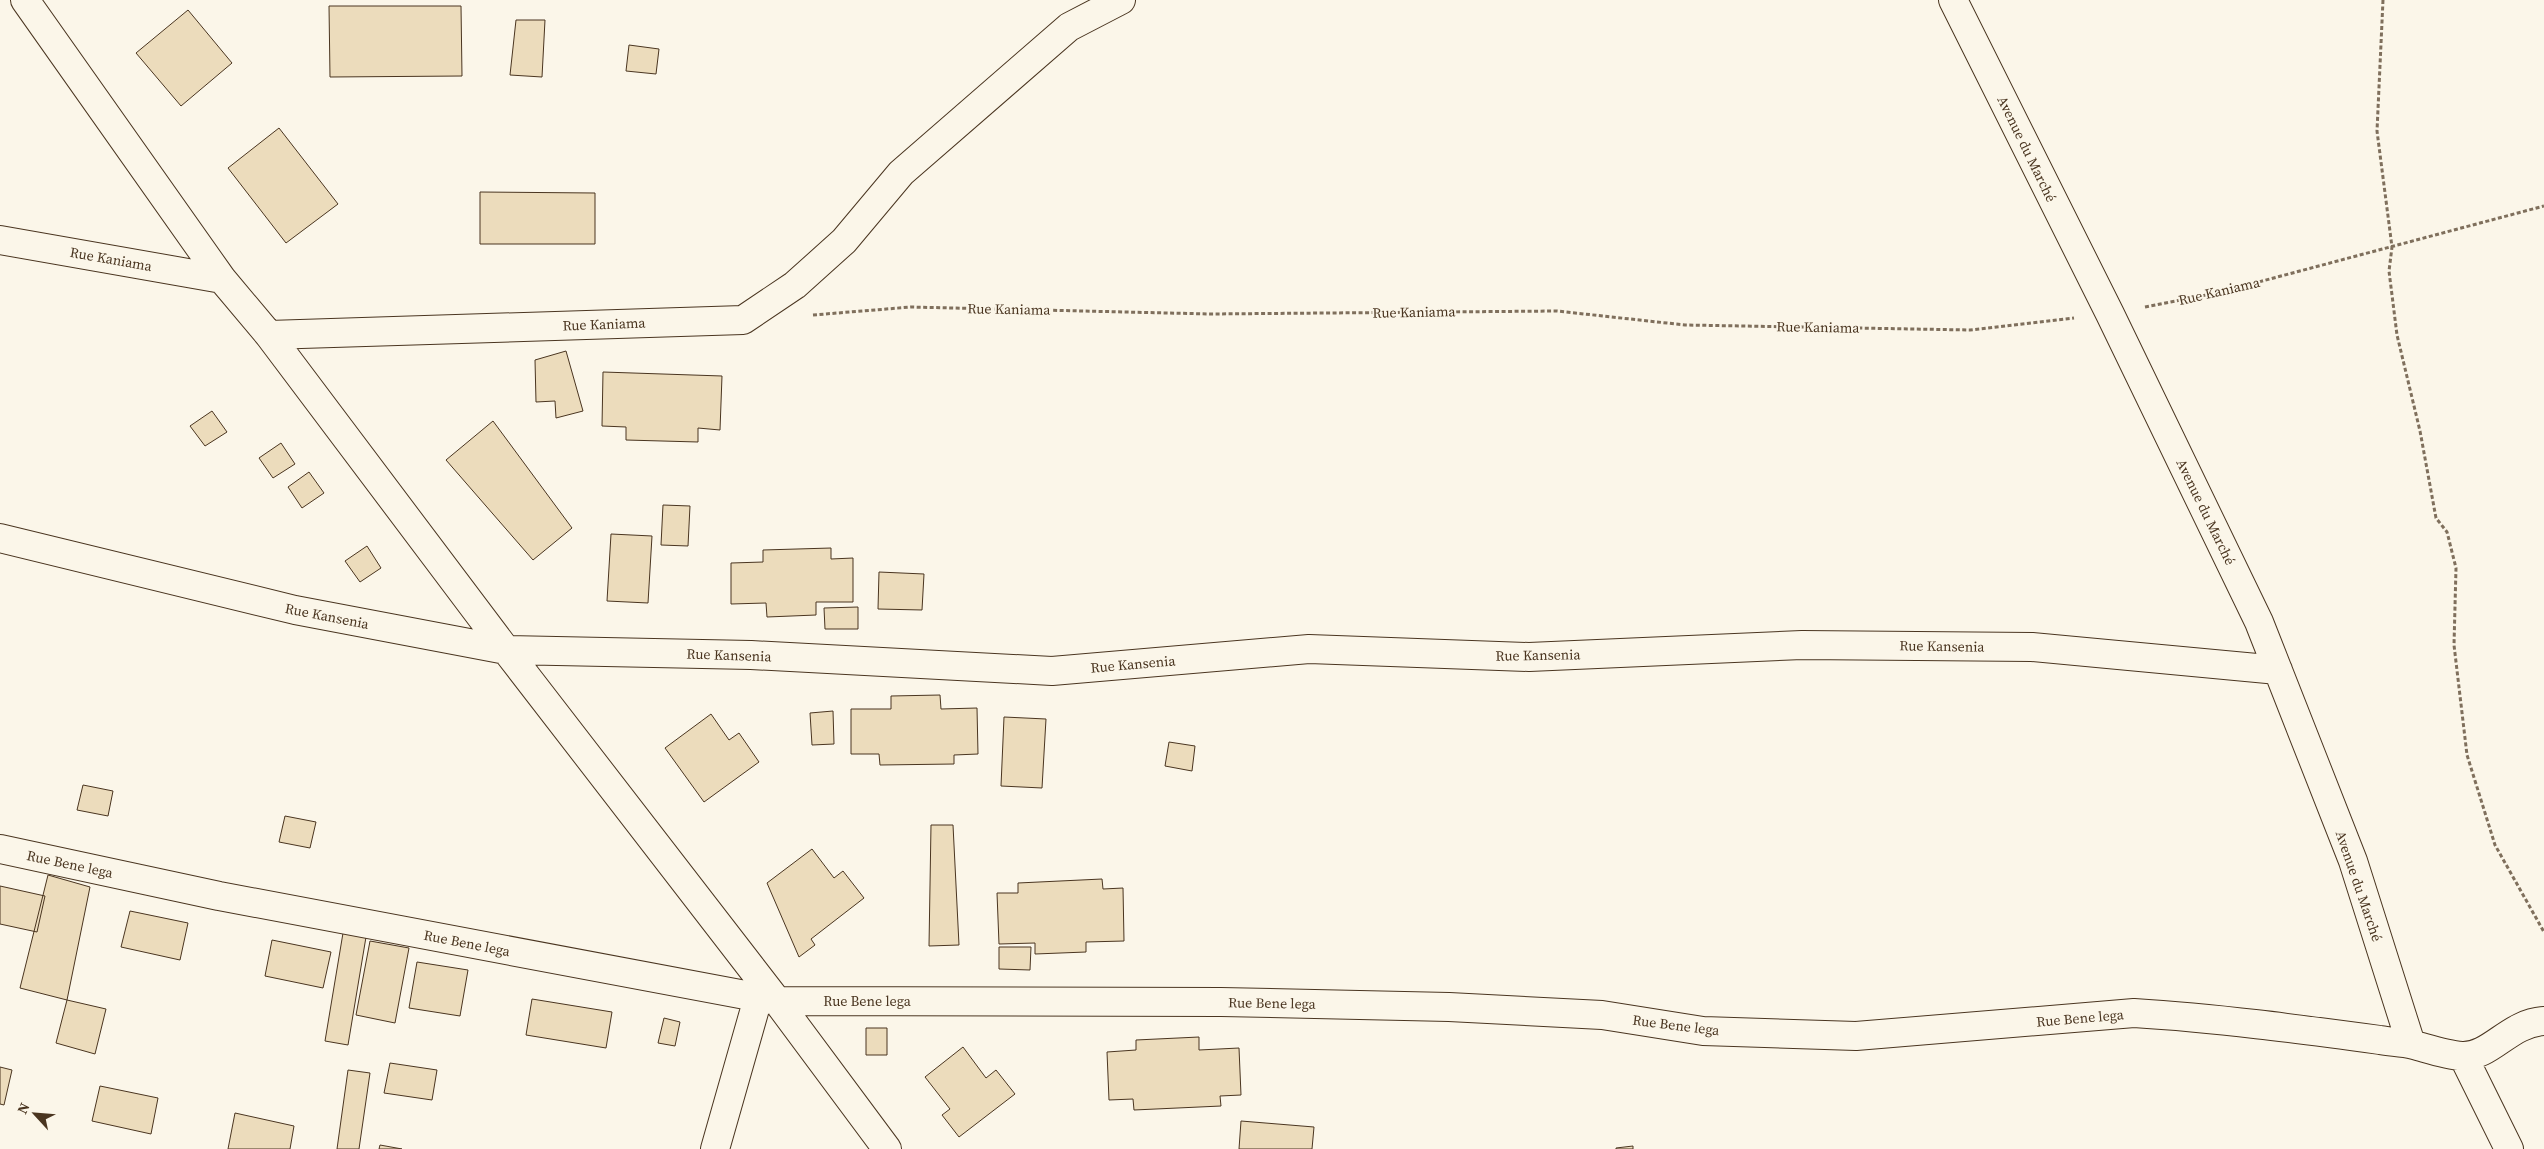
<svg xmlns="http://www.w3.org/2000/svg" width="2544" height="1149" viewBox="0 0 2544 1149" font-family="'Source Serif 4',serif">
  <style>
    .building { fill: #ecdcbc; stroke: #4a3520 }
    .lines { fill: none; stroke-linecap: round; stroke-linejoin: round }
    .minor-casing { stroke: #4a3520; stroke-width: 30 }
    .path { stroke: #7f6f5c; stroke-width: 3; stroke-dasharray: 4 2.5; stroke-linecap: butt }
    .minor { stroke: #fbf6e9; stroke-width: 28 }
    .labels { text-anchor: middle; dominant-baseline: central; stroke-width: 4; stroke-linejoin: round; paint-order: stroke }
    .street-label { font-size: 14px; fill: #4a3520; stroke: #fbf6e9 }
  </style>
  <rect width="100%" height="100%" fill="#fbf6e9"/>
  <path class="building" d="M329 6H461L462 76 330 77Z
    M188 10 232 63 181 106 136 53Z
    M516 20H545L542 77 510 75Z
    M629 45 659 49 656 74 626 71Z
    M279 128 338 204 286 243 228 168Z
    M480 192 595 193V244H480Z
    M566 351 583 411 556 418 555 401 536 402 535 360Z
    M603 372 722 376 720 430 698 428V442L626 440V427L602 426Z
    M212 411 227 432 205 446 190 426Z
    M493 421 572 528 533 560 446 460Z
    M281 443 295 464 273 478 259 458Z
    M309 472 324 493 302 508 288 487Z
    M663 505 690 506 688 546 661 545Z
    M611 534 652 536 648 603 607 601Z
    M367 546 381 568 360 582 345 561Z
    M831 548V559L853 558V602H816V615L767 617 766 603 731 604V563L763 562V550Z
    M879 572 924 574 922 610 878 609Z
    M858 607V629H825L824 608Z
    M940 695 941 709 977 708 978 754 954 755V764L880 765 879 754H851V709H891V696Z
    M833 711 834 744 812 745 810 713Z
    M711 714 729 740 739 733 759 762 704 802 665 748Z
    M1004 717 1046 719 1042 788 1001 786Z
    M1169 742 1195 746 1192 771 1165 766Z
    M83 785 113 791 108 816 77 810Z
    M285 816 316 822 310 848 279 842Z
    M931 825H953L959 945 929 946Z
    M812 849 834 878 843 871 864 898 811 939 815 945 799 957 767 883Z
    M48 875 90 887 67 1000 20 988Z
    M1102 879 1103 889 1123 888 1124 941 1086 942V952L1035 954V943L999 944 997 893H1018V883Z
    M0 886 45 896 37 932 0 924Z
    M130 911 188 923 180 960 121 947Z
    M343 933 366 937 348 1045 325 1041Z
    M272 940 331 952 323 988 265 976Z
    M370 941 409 948 395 1023 356 1015Z
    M999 947H1031L1030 970 999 969Z
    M417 962 468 970 460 1016 409 1008Z
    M532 999 612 1012 606 1048 526 1035Z
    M67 1000 106 1009 95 1054 56 1043Z
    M664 1018 680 1022 675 1046 658 1043Z
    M866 1028H887V1055H866Z
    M1199 1037V1050L1239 1048 1241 1095 1220 1096 1221 1106 1134 1110 1133 1099 1109 1100 1107 1052 1136 1050V1040Z
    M963 1047 986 1078 996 1070 1015 1094 959 1137 942 1115 950 1109 925 1077Z
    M390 1063 437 1070 432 1100 384 1093Z
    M0 1067 12 1070 4 1105 0 1104Z
    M348 1070 370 1073 359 1149H337Z
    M100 1086 158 1098 151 1134 92 1121Z
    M235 1113 294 1126 290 1149H228Z
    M1241 1121 1314 1127 1312 1149H1239Z
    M380 1145 402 1149H379Z
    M1633 1146V1149H1616V1148Z"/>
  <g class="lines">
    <defs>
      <path id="minor" d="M25 0 222 279 269 335 506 650 777 1001 887 1149
        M1953 0 2110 314 2259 622 2353 861 2411 1044
        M0 240 222 279
        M269 335 743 320 795 285 844 241 901 173 1069 27 1121 0
        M0 538 295 610 506 650 751 655 1052 671 1309 649 1529 657 1802 645 2032 647 2278 670
        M0 849 219 896 777 1001 1221 1002 1449 1007 1602 1015 1703 1031 1856 1036 2134 1013C2216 1018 2298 1029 2380 1040 2391 1042 2403 1042 2414 1045 2429 1049 2446 1055 2462 1056 2491 1057 2509 1023 2544 1021
        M2463 1056 2509 1149
        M715 1149 758 998"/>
    </defs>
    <use href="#minor" class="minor-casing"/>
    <path class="path" d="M2383 0 2377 131 2392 247 2389 271 2397 335 2420 431 2436 518 2447 532 2456 568 2454 645 2467 755 2495 845 2544 932
      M2145 307 2221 292 2544 206
      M813 315 911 307 1211 314 1557 311 1685 325 1970 330 2074 318"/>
    <use href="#minor" class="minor"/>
  </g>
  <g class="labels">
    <g class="street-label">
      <text transform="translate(2027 149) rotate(64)">Avenue du Marché</text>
      <text transform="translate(111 259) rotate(10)">Rue Kaniama</text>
      <text transform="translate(2219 291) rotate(-13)">Rue Kaniama</text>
      <text transform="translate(1009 309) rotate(1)">Rue Kaniama</text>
      <text transform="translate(1414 312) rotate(-1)">Rue Kaniama</text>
      <text transform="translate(604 324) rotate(-2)">Rue Kaniama</text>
      <text transform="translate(1818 327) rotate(1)">Rue Kaniama</text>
      <text transform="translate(2206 512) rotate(64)">Avenue du Marché</text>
      <text transform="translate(327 616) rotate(11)">Rue Kansenia</text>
      <text transform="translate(1942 646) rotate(1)">Rue Kansenia</text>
      <text transform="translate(729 655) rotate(2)">Rue Kansenia</text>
      <text transform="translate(1538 655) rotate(-1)">Rue Kansenia</text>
      <text transform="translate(1133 664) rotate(-5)">Rue Kansenia</text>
      <text transform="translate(70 864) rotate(12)">Rue Bene lega</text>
      <text transform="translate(2359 886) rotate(71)">Avenue du Marché</text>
      <text transform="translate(467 943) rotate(11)">Rue Bene lega</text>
      <text x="867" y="1001">Rue Bene lega</text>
      <text transform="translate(1272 1003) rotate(1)">Rue Bene lega</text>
      <text transform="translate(2080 1018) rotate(-5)">Rue Bene lega</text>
      <text transform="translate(1676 1025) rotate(7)">Rue Bene lega</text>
    </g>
  </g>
  <g transform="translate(35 1114) rotate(296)" stroke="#fbf6e9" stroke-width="4" paint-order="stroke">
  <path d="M0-4L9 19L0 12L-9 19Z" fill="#4a3520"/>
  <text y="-8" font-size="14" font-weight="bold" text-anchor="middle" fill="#4a3520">N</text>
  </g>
</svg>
